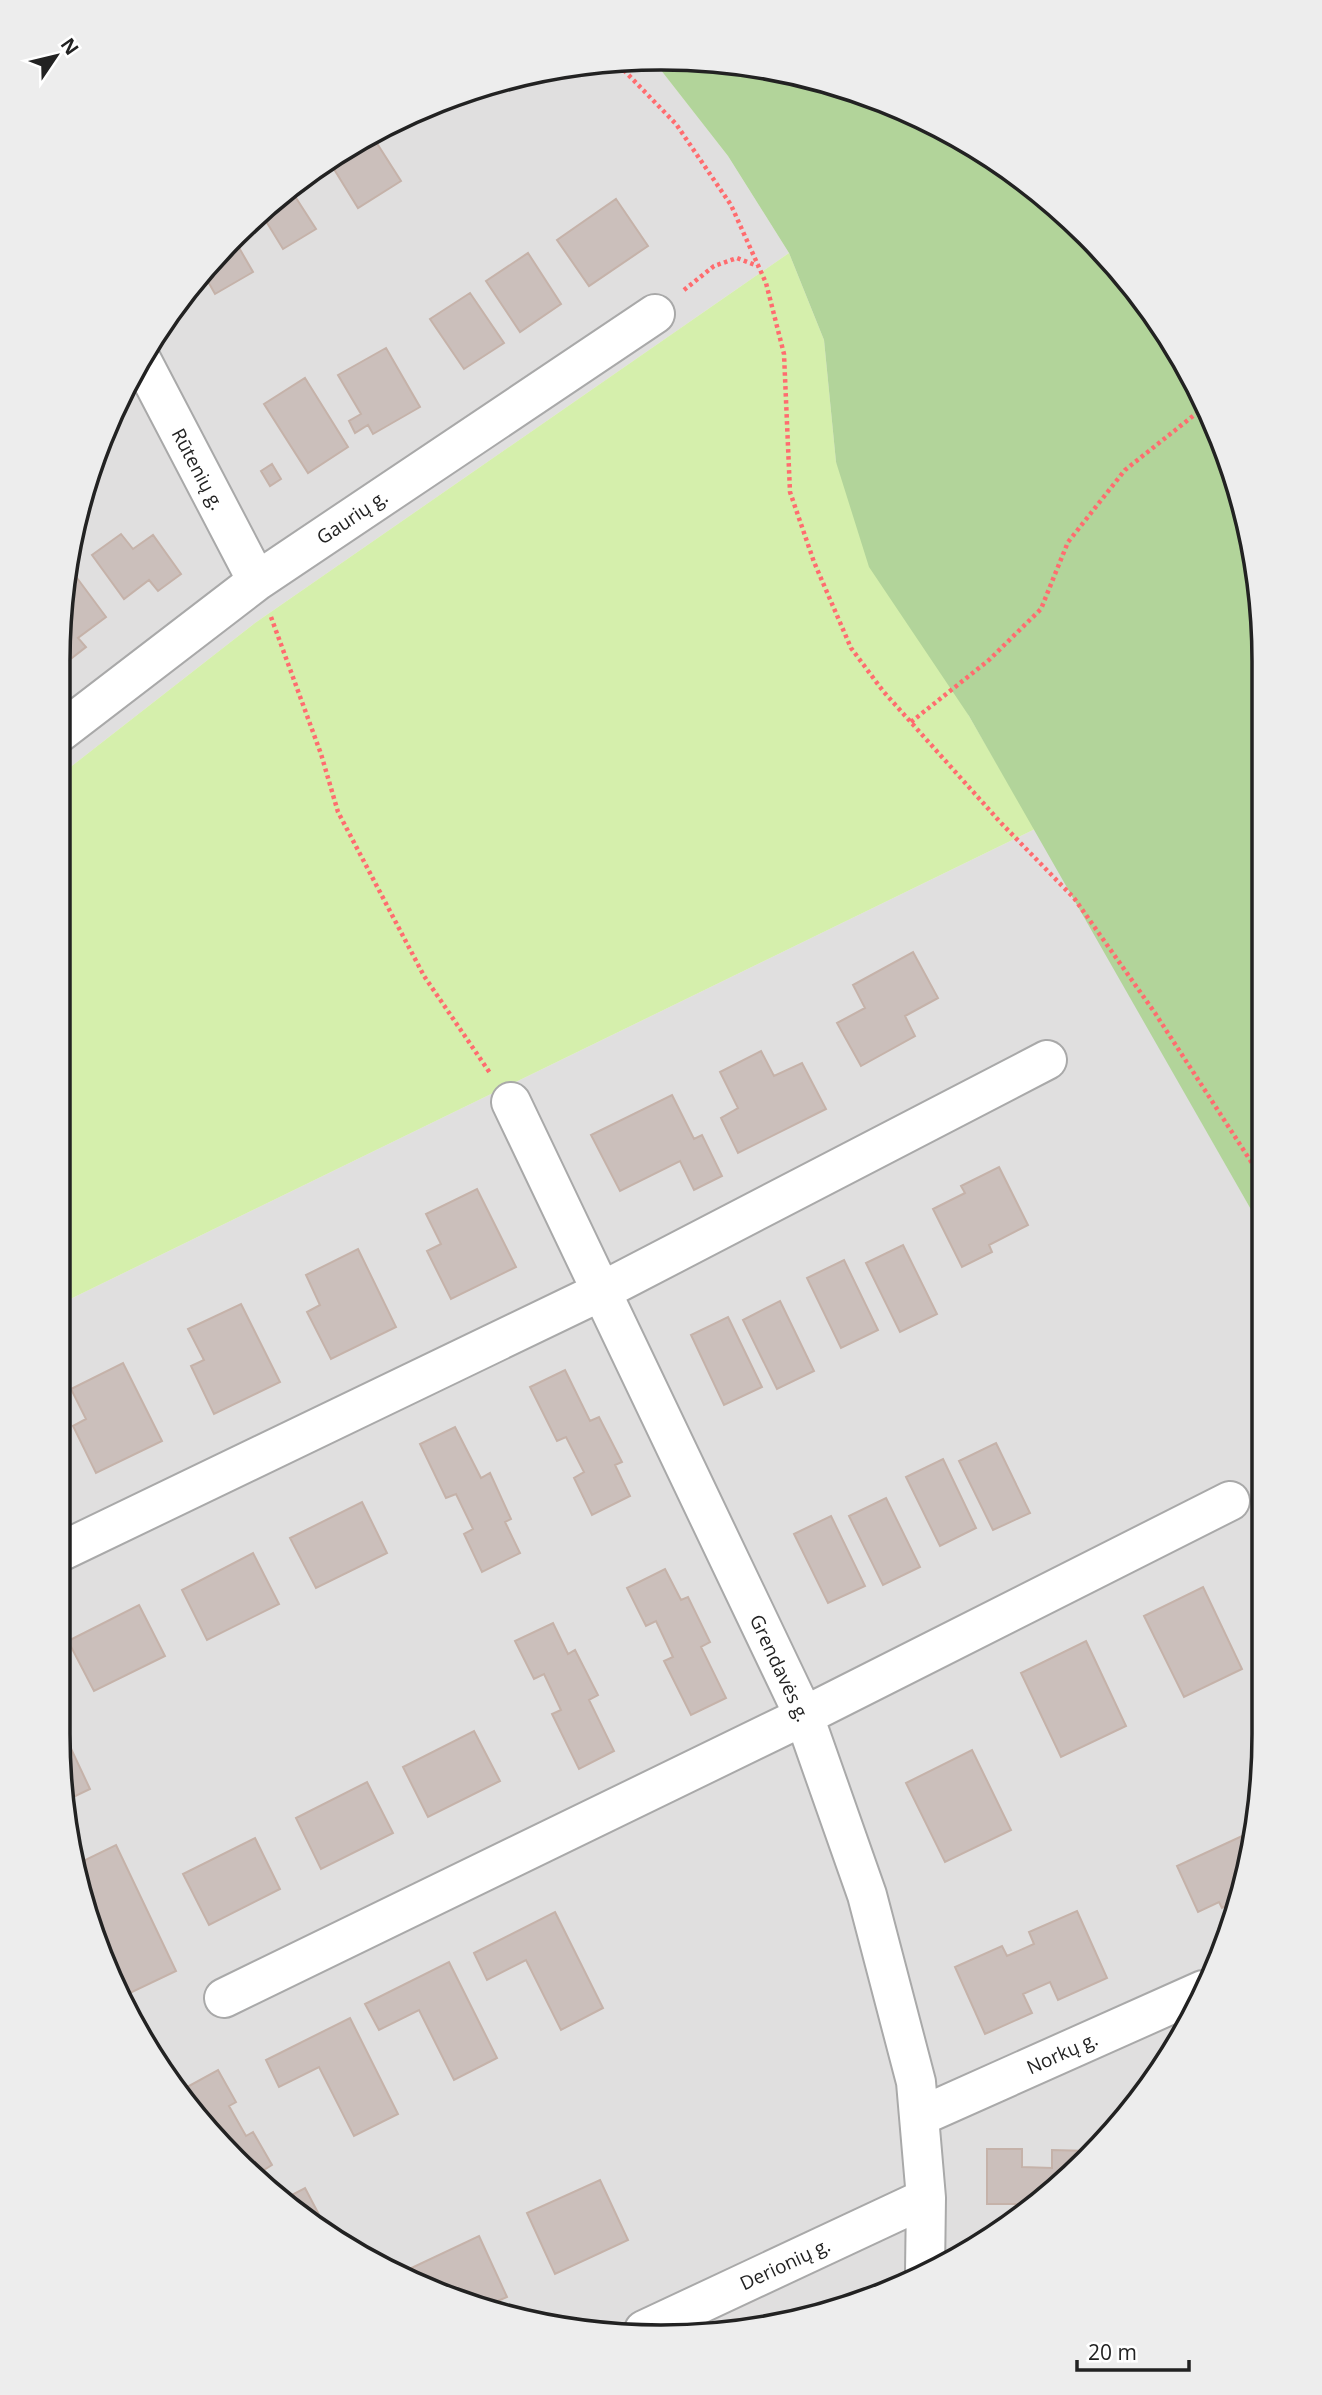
<svg xmlns="http://www.w3.org/2000/svg" width="1322" height="2395" viewBox="0 0 1322 2395" font-family="'Open Sans',sans-serif">
  <style>
    .residential { fill: #e0dfdf }
    .grass { fill: #d5efac }
    .forest { fill: #b2d49a }
    .building { fill: #cbbfbb; stroke: #c5b2a9; stroke-width: 2 }
    .lines { fill: none; stroke-linecap: round; stroke-linejoin: round }
    .minor-casing { stroke: #a9a9a9; stroke-width: 42 }
    .path { stroke: #ff6c6f; stroke-width: 4.5; stroke-dasharray: 3.5 3.5; stroke-linecap: butt }
    .minor { stroke: #fff; stroke-width: 38 }
    .labels { text-anchor: middle; dominant-baseline: central; stroke-width: 7; stroke-linejoin: round; paint-order: stroke }
    .street-label { font-size: 19px; fill: #222; stroke: #fff }
    .rim { fill: none; stroke: #222; stroke-width: 3.5 }
  </style>
  <rect width="100%" height="100%" fill="#f2eee8"/>
  <path class="residential" d="M621 59 653 60 728 156 789 253 255 623 59 776V622L78 504 138 360 207 264 293 183 394 120 504 78Z
    M1035 829 1261 1227 1263 1773 1244 1891 1184 2035 1059 2187 892 2291 701 2336 505 2317 326 2236 183 2102 90 1928 58 1734V1305Z"/>
  <path class="grass" d="M789 253 824 340 836 462 969 716 1035 829 58 1305 59 776 255 623Z"/>
  <path class="forest" d="M653 60 739 63 855 90 962 138 1059 208 1162 326 1232 467 1259 583 1261 1227 969 716 869 567 836 462 824 340 789 253 728 156Z"/>
  <path class="building" d="M371 134 401 181 358 208 329 161Z
    M289 187 316 229 283 249 261 213Z
    M616 199 648 246 589 286 557 240Z
    M234 239 253 272 215 294 202 271Z
    M528 253 561 304 520 332 486 281Z
    M470 293 504 343 464 369 430 319Z
    M386 348 420 407 373 434 368 425 355 433 349 421 361 414 338 375Z
    M305 378 348 447 308 473 264 404Z
    M272 464 281 479 270 486 261 471Z
    M121 534 133 549 153 535 181 574 158 591 149 580 124 599 92 555Z
    M77 578 106 617 78 638 86 647 59 668V622L62 606 69 600 64 593 65 587Z
    M913 952 938 998 905 1016 915 1036 861 1066 837 1023 865 1008 853 985Z
    M761 1051 774 1076 802 1063 826 1109 738 1153 721 1118 738 1108 720 1072Z
    M672 1095 694 1139 702 1135 722 1176 694 1190 680 1161 620 1191 591 1135Z
    M999 1167 1028 1225 989 1245 992 1252 962 1267 933 1209 965 1193 961 1186Z
    M477 1189 516 1267 451 1299 427 1251 441 1244 426 1214Z
    M903 1245 937 1314 900 1332 866 1263Z
    M358 1249 396 1327 331 1359 307 1312 320 1305 306 1275Z
    M844 1260 878 1330 841 1348 807 1278Z
    M780 1301 814 1371 777 1389 743 1320Z
    M241 1304 280 1382 214 1414 191 1366 204 1360 188 1329Z
    M728 1317 762 1387 724 1405 691 1335Z
    M123 1363 162 1441 96 1473 73 1426 86 1419 71 1389Z
    M565 1370 590 1421 599 1417 622 1462 615 1465 630 1496 592 1515 574 1478 584 1472 566 1437 557 1441 530 1387Z
    M455 1427 481 1478 490 1473 511 1519 505 1522 520 1553 482 1572 464 1534 473 1529 456 1494 446 1498 420 1444Z
    M996 1443 1030 1513 993 1530 959 1461Z
    M943 1459 976 1528 940 1546 906 1477Z
    M886 1498 920 1567 883 1585 849 1516Z
    M362 1502 387 1553 316 1588 290 1538Z
    M831 1516 865 1586 828 1603 794 1534Z
    M253 1553 279 1604 207 1640 182 1590Z
    M665 1569 681 1600 688 1597 710 1642 701 1647 726 1698 691 1715 664 1661 673 1657 656 1621 646 1626 627 1588Z
    M1203 1587 1242 1669 1184 1697 1144 1616Z
    M139 1605 165 1656 94 1691 68 1641Z
    M553 1623 568 1654 575 1650 598 1695 589 1700 614 1751 579 1769 552 1714 561 1710 544 1674 534 1679 515 1641Z
    M1086 1641 1126 1726 1061 1757 1021 1673Z
    M58 1721 90 1789 69 1799 58 1734Z
    M474 1731 500 1781 428 1817 403 1767Z
    M972 1750 1011 1830 945 1862 906 1783Z
    M367 1782 393 1833 321 1869 296 1818Z
    M1253 1831 1240 1899 1222 1908 1219 1902 1198 1912 1177 1866Z
    M255 1838 280 1889 209 1925 183 1874Z
    M116 1845 176 1971 130 1993 85 1899 79 1863Z
    M1077 1911 1107 1978 1058 2000 1050 1982 1023 1994 1032 2013 985 2034 955 1967 1002 1946 1007 1956 1034 1944 1029 1932Z
    M555 1912 603 2008 561 2030 526 1960 487 1980 474 1953Z
    M449 1962 497 2058 454 2080 419 2010 379 2030 365 2004Z
    M350 2018 398 2114 354 2136 319 2067 279 2087 266 2060Z
    M218 2070 236 2102 229 2106 246 2136 253 2132 272 2165 259 2173 183 2102 178 2092Z
    M987 2149H1022V2167L1052 2168V2150L1089 2151 1059 2187 1032 2204H987Z
    M600 2180 628 2240 555 2274 527 2213Z
    M305 2188 325 2226 319 2229 286 2198Z
    M479 2236 507 2297 484 2307 408 2273 407 2270Z"/>
  <g class="lines">
    <defs>
      <path id="minor" d="M140 357 257 581
        M59 733 257 581 655 314
        M511 1102 804 1716 867 1895 916 2082 926 2198 925 2271
        M58 1553 602 1291 1047 1060
        M224 1998 804 1716 1230 1501
        M921 2116 1203 1990
        M644 2330 926 2198"/>
    </defs>
    <use href="#minor" class="minor-casing"/>
    <path class="path" d="M614 60 676 124 731 205 766 283 784 354 790 492 814 562 851 648 883 691 1001 823 1074 898 1155 1013 1261 1177
      M684 290 714 266 737 258 758 266
      M271 617 321 754 338 812 424 976 490 1073
      M911 722 989 660 1041 609 1068 542 1125 470 1198 412 1204 411"/>
    <use href="#minor" class="minor"/>
  </g>
  <g class="labels">
    <g class="street-label">
      <text transform="translate(198 469) rotate(62)">Rūtenių g.</text>
      <text transform="translate(352 517) rotate(-34)">Gaurių g.</text>
      <text transform="translate(780 1668) rotate(65)">Grendavės g.</text>
      <text transform="translate(1062 2053) rotate(-24)">Norkų g.</text>
      <text transform="translate(785 2264) rotate(-25)">Derionių g.</text>
    </g>
  </g>
  <path d="M0 0H1322V2395H0ZM661 70H661A591 591 0 0 1 1252 661V1734A591 591 0 0 1 661 2325H661A591 591 0 0 1 70 1734V661A591 591 0 0 1 661 70Z" fill="#ededed" fill-rule="evenodd"/>
  <path class="rim" d="M661 70H661A591 591 0 0 1 1252 661V1734A591 591 0 0 1 661 2325H661A591 591 0 0 1 70 1734V661A591 591 0 0 1 661 70Z"/>
  <g transform="translate(56 56) rotate(55)" stroke="#ffffff" stroke-width="5" paint-order="stroke">
  <path d="M0-5L12 26L0 18L-12 26Z" fill="#222222"/>
  <text y="-10" font-size="19" font-weight="bold" text-anchor="middle" fill="#222222">N</text>
  </g>
  <path d="M1077 2360v10h112v-10" fill="none" stroke="#222222" stroke-width="3.5"/>
  <text x="1088" y="2360" font-size="21" fill="#222222" stroke="#ffffff" stroke-width="5" paint-order="stroke">20 m</text>
</svg>
